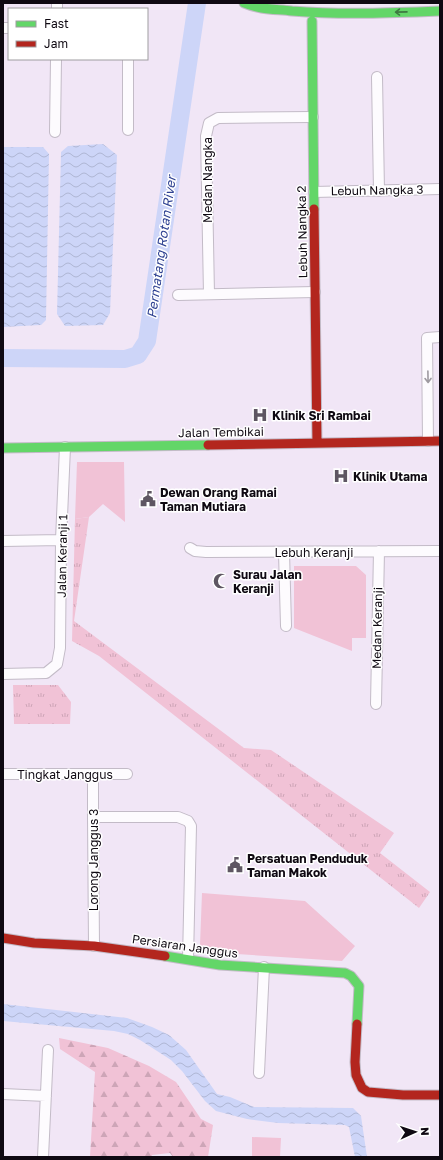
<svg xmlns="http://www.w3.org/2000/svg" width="443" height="1160" viewBox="0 0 443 1160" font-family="'Golos Text',sans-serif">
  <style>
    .grass { fill: url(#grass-tufts) }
    .forest { fill: url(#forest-firs) }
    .green { fill: #f1c2d6 }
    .water { fill: url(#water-waves) }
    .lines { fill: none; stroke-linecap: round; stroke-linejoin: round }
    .river { stroke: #cdd5f8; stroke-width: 18 }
    .street-casing { stroke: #c3bbc7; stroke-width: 12 }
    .fast-casing { stroke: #c3bbc7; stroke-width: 11 }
    .jam-casing { stroke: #c3bbc7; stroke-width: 11 }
    .street { stroke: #fdfbfe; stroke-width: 10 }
    .fast { stroke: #63d668; stroke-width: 9 }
    .jam { stroke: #b3261e; stroke-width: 9 }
    .oneway { stroke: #3d7a41 }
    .oneway2 { stroke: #9e9aa0 }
    .labels { text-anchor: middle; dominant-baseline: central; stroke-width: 3; stroke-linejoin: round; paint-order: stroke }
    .street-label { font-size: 12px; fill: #0f0912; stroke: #fff }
    .poi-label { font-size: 12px; font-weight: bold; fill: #0f0912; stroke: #fff; text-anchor: start }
    .water-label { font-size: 13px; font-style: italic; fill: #2f4292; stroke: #fff }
  </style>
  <defs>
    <pattern id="grass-tufts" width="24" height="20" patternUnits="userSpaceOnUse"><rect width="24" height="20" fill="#f1c2d6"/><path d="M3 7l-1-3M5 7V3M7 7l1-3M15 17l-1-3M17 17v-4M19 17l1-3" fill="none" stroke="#cda5b7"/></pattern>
    <pattern id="forest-firs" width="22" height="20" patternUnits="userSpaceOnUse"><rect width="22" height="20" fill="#f1c2d6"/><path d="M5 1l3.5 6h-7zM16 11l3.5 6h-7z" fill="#cda5b7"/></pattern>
    <pattern id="water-waves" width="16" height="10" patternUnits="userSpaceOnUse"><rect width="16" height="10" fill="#cdd5f8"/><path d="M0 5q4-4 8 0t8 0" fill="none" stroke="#afb6d4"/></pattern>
  </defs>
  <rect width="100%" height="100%" fill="#f1e6f6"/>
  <path class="grass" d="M89 517 74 621 244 748 271 750 394 833 380 853 430 892 419 908 99 656 72 641 75 519Z
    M13 685H58L71 702 70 724H14Z"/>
  <path class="forest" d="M59 1038 108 1048 149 1066 176 1082 201 1119 213 1125 208 1157H173L170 1153 152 1155V1157H90L95 1072 60 1049Z"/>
  <path class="green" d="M77 462H124L125 522 103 504 89 517 75 519Z
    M294 566H356L366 575V638H352V651L294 628Z
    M202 893 305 901 355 946 342 961 206 952 200 945Z
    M252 1137 281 1138 280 1157H252Z"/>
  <path class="water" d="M103 144 117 155 110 313 103 325 65 326 57 314 61 152 68 146Z
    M3 147H43L49 154 46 320 41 325 3 327Z
    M3 1004 127 1018 152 1027 169 1035 186 1050 217 1094 230 1097 254 1107 353 1108 361 1116 367 1157H355L349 1127 345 1125 278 1123 247 1119 216 1111 205 1101 182 1071 171 1060 140 1040 128 1034 114 1031 3 1021Z"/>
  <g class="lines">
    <path class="river" d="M3 358 125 359 138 355 147 341 197 3"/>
    <defs>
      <path id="street" d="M57 9V3
        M3 28H9
        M377 77 379 191
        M128 130V59
        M55 132 56 59
        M314 192 440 189
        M209 294 206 136 209 123 218 118 313 117
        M178 295 315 292
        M428 441 427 338 440 337
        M3 541 61 540
        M190 548 195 551 206 552 440 551
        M284 552 286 626
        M3 674 46 673 57 664 60 648 61 540 65 447
        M376 704 379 551
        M3 774H127
        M93 774V817L94 946
        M93 817H178L188 821 191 826 188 959
        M259 1073 264 967
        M3 1094 46 1096
        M43 1157 48 1050"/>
      <path id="fast" d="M244 3C260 10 276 9 292 11 342 15 391 13 440 11
        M312 21 314 209
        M3 448 208 445
        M165 956 220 965 345 973 351 976 359 986 357 1024"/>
      <path id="jam" d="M314 209 317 443
        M208 445 440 441
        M3 938 34 943 94 946 165 956
        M357 1024 355 1062 356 1075 362 1088 368 1092 403 1095H440"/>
    </defs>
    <use href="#street" class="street-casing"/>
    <use href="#fast" class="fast-casing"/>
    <use href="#jam" class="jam-casing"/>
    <use href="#street" class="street"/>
    <use href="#fast" class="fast"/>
    <use href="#jam" class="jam"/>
  </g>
  <defs><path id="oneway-shaft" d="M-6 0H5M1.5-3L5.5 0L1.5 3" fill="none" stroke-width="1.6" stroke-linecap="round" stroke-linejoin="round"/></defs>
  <use class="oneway" href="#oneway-shaft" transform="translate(401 12) rotate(179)"/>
  <use class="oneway2" href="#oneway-shaft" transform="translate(428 377) rotate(89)"/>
  <defs>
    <symbol id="hospital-bare" viewBox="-9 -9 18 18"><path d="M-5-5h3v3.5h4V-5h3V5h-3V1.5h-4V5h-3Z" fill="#5e5662" stroke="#fff" stroke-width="2.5" paint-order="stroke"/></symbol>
    <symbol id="civic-bare" viewBox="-9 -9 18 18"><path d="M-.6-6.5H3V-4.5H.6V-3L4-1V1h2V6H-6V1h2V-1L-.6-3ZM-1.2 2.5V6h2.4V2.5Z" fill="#5e5662" stroke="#fff" stroke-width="2.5" paint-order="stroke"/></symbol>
    <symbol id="mosque-bare" viewBox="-9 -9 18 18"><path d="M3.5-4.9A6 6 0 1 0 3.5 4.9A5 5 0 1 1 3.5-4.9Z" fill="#5e5662" stroke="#fff" stroke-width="2.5" paint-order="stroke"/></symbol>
  </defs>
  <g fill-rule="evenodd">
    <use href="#hospital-bare" x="249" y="404" width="22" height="22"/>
    <use href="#hospital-bare" x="330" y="465" width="22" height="22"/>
    <use href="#civic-bare" x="137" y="488" width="22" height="22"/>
    <use href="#mosque-bare" x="210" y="570" width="22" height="22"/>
    <use href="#civic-bare" x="224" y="854" width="22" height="22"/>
  </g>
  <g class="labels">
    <g class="street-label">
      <text transform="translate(207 180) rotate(-90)">Medan Nangka</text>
      <text transform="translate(377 190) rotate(-1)">Lebuh Nangka 3</text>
      <text transform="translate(302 232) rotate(-91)">Lebuh Nangka 2</text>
      <text transform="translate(221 432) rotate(-1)">Jalan Tembikai</text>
      <text x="314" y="552">Lebuh Keranji</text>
      <text transform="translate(62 556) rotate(-89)">Jalan Keranji 1</text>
      <text transform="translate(377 628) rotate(-89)">Medan Keranji</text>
      <text x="65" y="774">Tingkat Janggus</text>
      <text transform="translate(93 860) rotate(-90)">Lorong Janggus 3</text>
      <text transform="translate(185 946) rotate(8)">Persiaran Janggus</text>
    </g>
    <g class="poi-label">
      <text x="272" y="415">Klinik Sri Rambai</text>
      <text x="353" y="476">Klinik Utama</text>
      <text x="160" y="492">Dewan Orang Ramai<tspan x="160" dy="14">Taman Mutiara</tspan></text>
      <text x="233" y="574">Surau Jalan<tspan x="233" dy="14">Keranji</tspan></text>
      <text x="247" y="858">Persatuan Penduduk<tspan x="247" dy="14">Taman Makok</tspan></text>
    </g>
    <g class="water-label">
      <text transform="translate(161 247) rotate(-82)">Permatang Rotan River</text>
    </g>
  </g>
  <rect width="443" height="1160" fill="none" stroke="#0f0912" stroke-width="8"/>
  <rect x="8" y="8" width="140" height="52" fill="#ffffff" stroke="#9f9da0"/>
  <rect x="16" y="21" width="20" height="6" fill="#63d668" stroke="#9f9da0"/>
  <text x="44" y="28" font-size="12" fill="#0f0912">Fast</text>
  <rect x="16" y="41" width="20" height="6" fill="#b3261e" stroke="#9f9da0"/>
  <text x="44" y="48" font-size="12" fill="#0f0912">Jam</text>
  <g transform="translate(415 1132) rotate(87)" stroke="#ffffff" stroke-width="3" paint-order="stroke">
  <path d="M0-3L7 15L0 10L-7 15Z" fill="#0f0912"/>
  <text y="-6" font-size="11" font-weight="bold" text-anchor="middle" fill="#0f0912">N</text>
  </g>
</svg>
